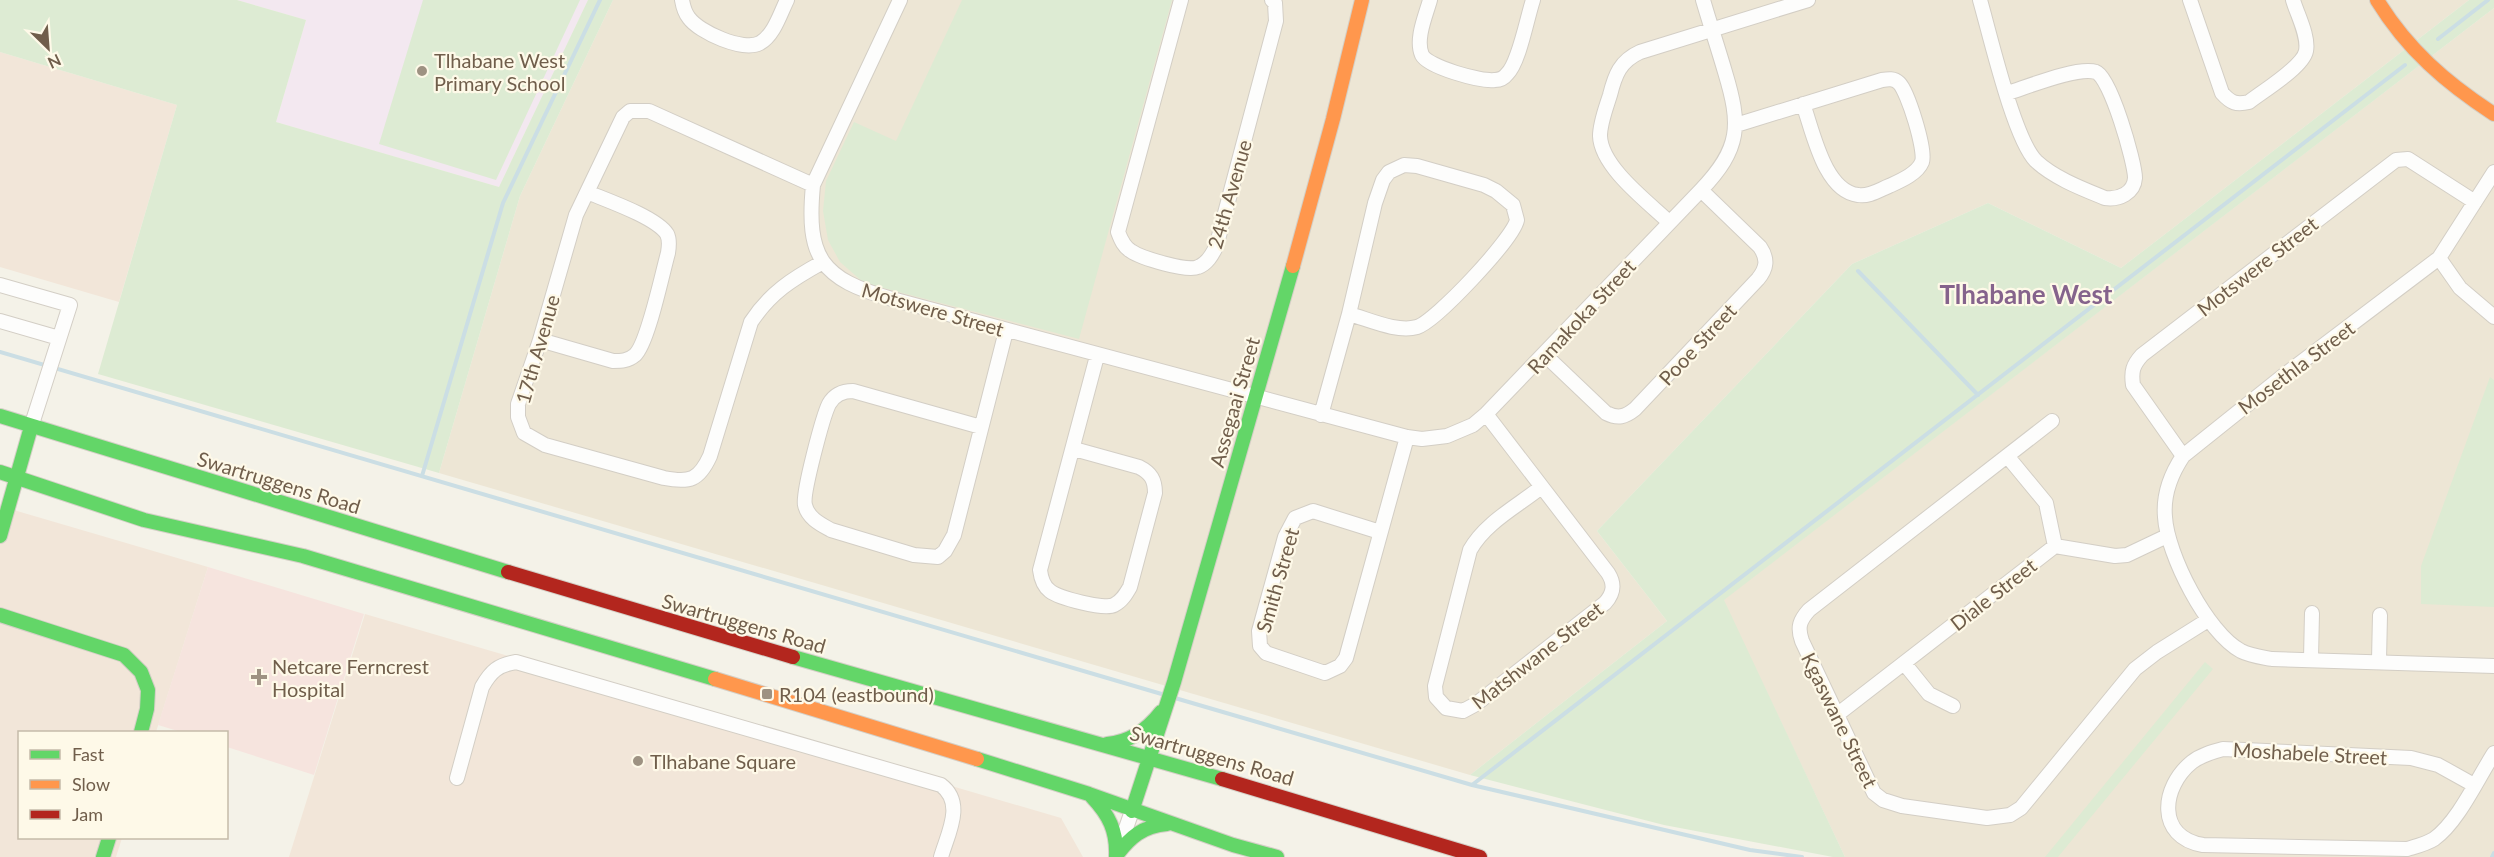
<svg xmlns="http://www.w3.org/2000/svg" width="2494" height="857" viewBox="0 0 2494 857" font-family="Lato,sans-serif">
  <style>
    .residential { fill: #ede6d5 }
    .commercial { fill: #f2e6d9 }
    .education { fill: #f3e8f0 }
    .medical { fill: #f6e4de }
    .green { fill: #ddebd3 }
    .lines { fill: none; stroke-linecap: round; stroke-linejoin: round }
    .stream { stroke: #cbdee4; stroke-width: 4 }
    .street-casing { stroke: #d3cec5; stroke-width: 16 }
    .fast-casing { stroke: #d4cfc6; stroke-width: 16 }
    .slow-casing { stroke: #d4cfc6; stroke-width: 16 }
    .jam-casing { stroke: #d4cfc6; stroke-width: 16 }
    .street { stroke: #fdfdfc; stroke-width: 14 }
    .fast { stroke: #63d668; stroke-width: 14 }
    .slow { stroke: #ff974d; stroke-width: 14 }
    .jam { stroke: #b3261e; stroke-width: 14 }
    .poi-dot { fill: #9e9282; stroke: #fef9e8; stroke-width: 2 }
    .labels { text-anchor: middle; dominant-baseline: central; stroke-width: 4.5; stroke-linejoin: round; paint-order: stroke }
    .poi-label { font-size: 20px; fill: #705e4b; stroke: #fef9e8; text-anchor: start }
    .street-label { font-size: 20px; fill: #705e4b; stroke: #fef9e8 }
    .district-label { font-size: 26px; font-weight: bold; fill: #85638c; stroke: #fef9e8 }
  </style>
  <rect width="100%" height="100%" fill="#f4f2e8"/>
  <path class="residential" d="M613 0H2469L2121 268 1988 203 1852 264 1597 531 1667 621 1470 775 439 473 520 196Z
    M2494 8V857H1845L1723 600Z"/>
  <path class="commercial" d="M0 52 177 105 119 302 0 267Z
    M0 506 208 567 156 732H20V838H122L116 857H0Z
    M365 614 1061 818 1083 857H289Z"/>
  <path class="education" d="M237 0H588L499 187 276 122 306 20Z"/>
  <path class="medical" d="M208 567 364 614 314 775 227 747 226 732H181L158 725Z"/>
  <path class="green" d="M0 0H237L306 20 276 122 499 187 588 0H613L520 196 439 473 98 374 177 105 0 52Z
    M423 0H580L496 180 379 144Z
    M962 0H1172L1079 339 864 283 840 262 828 240 823 211 826 181 854 122 896 141Z
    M2469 0H2494V8L1724 600 1845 857H1833L1664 825 1470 775 1667 621 1597 531 1852 264 1988 203 2121 268Z
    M2490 377 2494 380V607L2421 604V566Z
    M2205 662 2213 669 2058 857H2045Z"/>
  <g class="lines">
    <path class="stream" d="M2438 39 2488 0
      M1858 271 1978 395
      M0 352 1165 695
      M422 476 503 203 600 0
      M1175 698 1472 785 1750 850 1802 857
      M1472 785 2405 65
      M2492 857 2494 853"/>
    <defs>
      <path id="street" d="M682 0C683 6 685 13 689 18 699 32 743 52 760 43 774 35 780 14 787 0
        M900 0 813 185C806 258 821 279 892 299L1407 437 1422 439 1447 436 1473 425 1486 414 1701 190C1741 148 1741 125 1725 72 1718 48 1710 24 1703 0
        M1181 0 1118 232C1121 240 1124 247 1131 251 1141 258 1187 272 1198 267 1207 264 1212 255 1216 247L1276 21 1275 3 1272 0
        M1430 0C1426 15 1415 39 1422 55 1428 67 1481 82 1495 80 1500 80 1504 78 1507 74 1519 63 1527 18 1533 0
        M1980 0C1990 35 2014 139 2036 161 2054 178 2083 189 2105 198 2119 200 2134 193 2135 178 2135 162 2110 76 2096 72 2078 66 2027 87 2008 93
        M2190 0 2222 93C2231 103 2236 105 2249 102 2263 91 2303 67 2306 51 2309 36 2297 14 2293 0
        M1736 125 1882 80C1888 79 1894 78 1899 83 1908 92 1926 150 1922 162 1917 174 1900 181 1889 186 1879 190 1869 197 1858 195 1824 191 1813 131 1803 104
        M2494 172 2439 258 2283 376 2183 456C2171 474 2163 495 2165 517 2167 554 2207 633 2241 651 2251 656 2262 657 2272 659L2494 666
        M813 185 649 111H630L623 117 576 215 540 340 518 404V417L524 433 545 445 664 478C690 483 699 480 710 456L751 322C770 293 792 279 823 262
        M1669 222C1648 202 1601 167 1600 136 1600 123 1606 108 1610 95 1615 75 1620 61 1640 52L1808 0
        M2439 258 2460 288 2494 317
        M0 285 70 305 31 427
        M0 321 59 338
        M540 340 613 361C621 361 628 361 635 355 648 343 662 274 668 253 669 247 670 240 667 234 656 217 606 200 587 192
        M1544 354 1606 413C1618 419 1625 417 1635 409L1758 279C1767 268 1768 259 1760 247L1701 190
        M1486 414 1608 573C1615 584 1614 593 1605 603L1476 704 1463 711 1446 708 1436 697 1435 686 1470 550C1485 523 1516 507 1540 488
        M1321 415 1349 314 1375 203 1383 180 1389 172 1404 165 1417 166 1484 185 1496 191 1513 205 1517 220C1513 239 1436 321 1417 327 1397 333 1368 319 1349 314
        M2052 421 1809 610C1800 620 1797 627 1802 641L1874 793 1883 800 1902 806 1987 818 2010 815 2021 808 2135 669 2157 652 2208 620
        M981 427 853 391C843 391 834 395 829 404 823 416 802 494 805 505 808 518 820 524 831 530L914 555 938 557 945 551 954 535 1006 331
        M1074 449 1139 467C1151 473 1155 480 1155 493L1130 587C1126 594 1122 601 1114 605 1104 610 1059 598 1050 591 1043 586 1041 578 1040 570L1097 356
        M2183 456 2133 385C2131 371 2133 365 2142 355L2396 160 2408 159 2475 202
        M2008 457 2046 503 2055 546
        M1380 532 1313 511 1295 518 1285 537 1259 631 1260 646 1266 653 1325 673 1340 666 1346 658 1407 437
        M2311 658 2312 613
        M2379 660 2380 615
        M1904 663 1929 694 1953 706
        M1838 714 2055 546 2115 556 2127 555 2167 536
        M457 778 482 687C491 671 498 665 516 662L941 785C965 803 948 833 941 857
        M2474 785 2438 765 2411 758 2223 749C2212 752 2201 755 2192 762 2161 787 2156 837 2203 845L2407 849C2417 846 2426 844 2434 839 2458 822 2478 778 2494 753
        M1119 848 1132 811"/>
      <path id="fast" d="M0 416 508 572
        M0 472 144 520 303 556 715 679
        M0 536 31 427
        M0 615 124 655 141 672 148 690 147 709 141 732
        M793 657 1222 779
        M1107 744C1130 742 1147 730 1161 712
        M977 759 1089 794 1233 845 1277 857
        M1092 797C1109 815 1117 831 1116 856
        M1132 811 1174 682 1293 266
        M1116 856C1130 837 1143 826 1167 824
        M103 857 109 838"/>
      <path id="slow" d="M2377 0C2407 49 2446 83 2494 114
        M1293 266 1333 119 1362 0
        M715 679 977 759"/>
      <path id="jam" d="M508 572 793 657
        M1222 779 1480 857"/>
    </defs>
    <use href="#street" class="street-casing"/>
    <use href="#fast" class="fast-casing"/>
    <use href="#slow" class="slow-casing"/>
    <use href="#jam" class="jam-casing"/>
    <use href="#street" class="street"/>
    <use href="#fast" class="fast"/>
    <use href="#slow" class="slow"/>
    <use href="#jam" class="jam"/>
  </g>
  <g class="poi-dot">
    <circle cx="422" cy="71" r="6"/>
    <path d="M256 668h6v6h6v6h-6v6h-6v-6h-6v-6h6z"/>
    <rect x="761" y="688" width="12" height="12" rx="3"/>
    <circle cx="638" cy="761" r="6"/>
  </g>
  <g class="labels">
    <g class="poi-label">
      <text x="434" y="60">Tlhabane West<tspan x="434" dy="23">Primary School</tspan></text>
      <text x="272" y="666">Netcare Ferncrest<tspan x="272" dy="23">Hospital</tspan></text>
      <text x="779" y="694">R104 (eastbound)</text>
      <text x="650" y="761">Tlhabane Square</text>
    </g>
    <g class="street-label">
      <text transform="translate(1229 194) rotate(-74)">24th Avenue</text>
      <text transform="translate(2257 266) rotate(-38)">Motswere Street</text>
      <text transform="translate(933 309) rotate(16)">Motswere Street</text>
      <text transform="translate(1581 316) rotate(-47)">Ramakoka Street</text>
      <text transform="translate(1697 344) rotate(-47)">Pooe Street</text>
      <text transform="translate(537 349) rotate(-74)">17th Avenue</text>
      <text transform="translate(2296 367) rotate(-37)">Mosethla Street</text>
      <text transform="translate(1234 402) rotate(-74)">Assegaai Street</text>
      <text transform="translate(279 482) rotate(17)">Swartruggens Road</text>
      <text transform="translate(1277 580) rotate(-74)">Smith Street</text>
      <text transform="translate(1993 594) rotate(-38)">Diale Street</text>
      <text transform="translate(744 623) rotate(16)">Swartruggens Road</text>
      <text transform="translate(1537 655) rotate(-38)">Matshwane Street</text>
      <text transform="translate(1840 720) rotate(64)">Kgaswane Street</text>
      <text transform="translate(2310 753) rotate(3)">Moshabele Street</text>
      <text transform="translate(1212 755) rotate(16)">Swartruggens Road</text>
    </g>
    <g class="district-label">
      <text x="2026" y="294">Tlhabane West</text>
    </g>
  </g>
  <rect x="18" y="731" width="210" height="108" fill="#fef9e8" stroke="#c5bba9" stroke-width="1.5"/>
  <rect x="30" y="750" width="30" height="9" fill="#63d668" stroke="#c5bba9" stroke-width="1.5"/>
  <text x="72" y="761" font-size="18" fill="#705e4b">Fast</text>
  <rect x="30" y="780" width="30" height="9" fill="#ff974d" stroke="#c5bba9" stroke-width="1.5"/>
  <text x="72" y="791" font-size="18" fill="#705e4b">Slow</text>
  <rect x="30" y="810" width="30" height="9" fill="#b3261e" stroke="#c5bba9" stroke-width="1.5"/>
  <text x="72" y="821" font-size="18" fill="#705e4b">Jam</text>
  <g transform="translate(48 48) rotate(155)" stroke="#fef9e8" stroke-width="4.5" paint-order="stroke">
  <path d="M0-4.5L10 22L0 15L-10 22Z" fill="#705e4b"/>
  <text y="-9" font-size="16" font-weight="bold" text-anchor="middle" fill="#705e4b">N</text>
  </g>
</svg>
